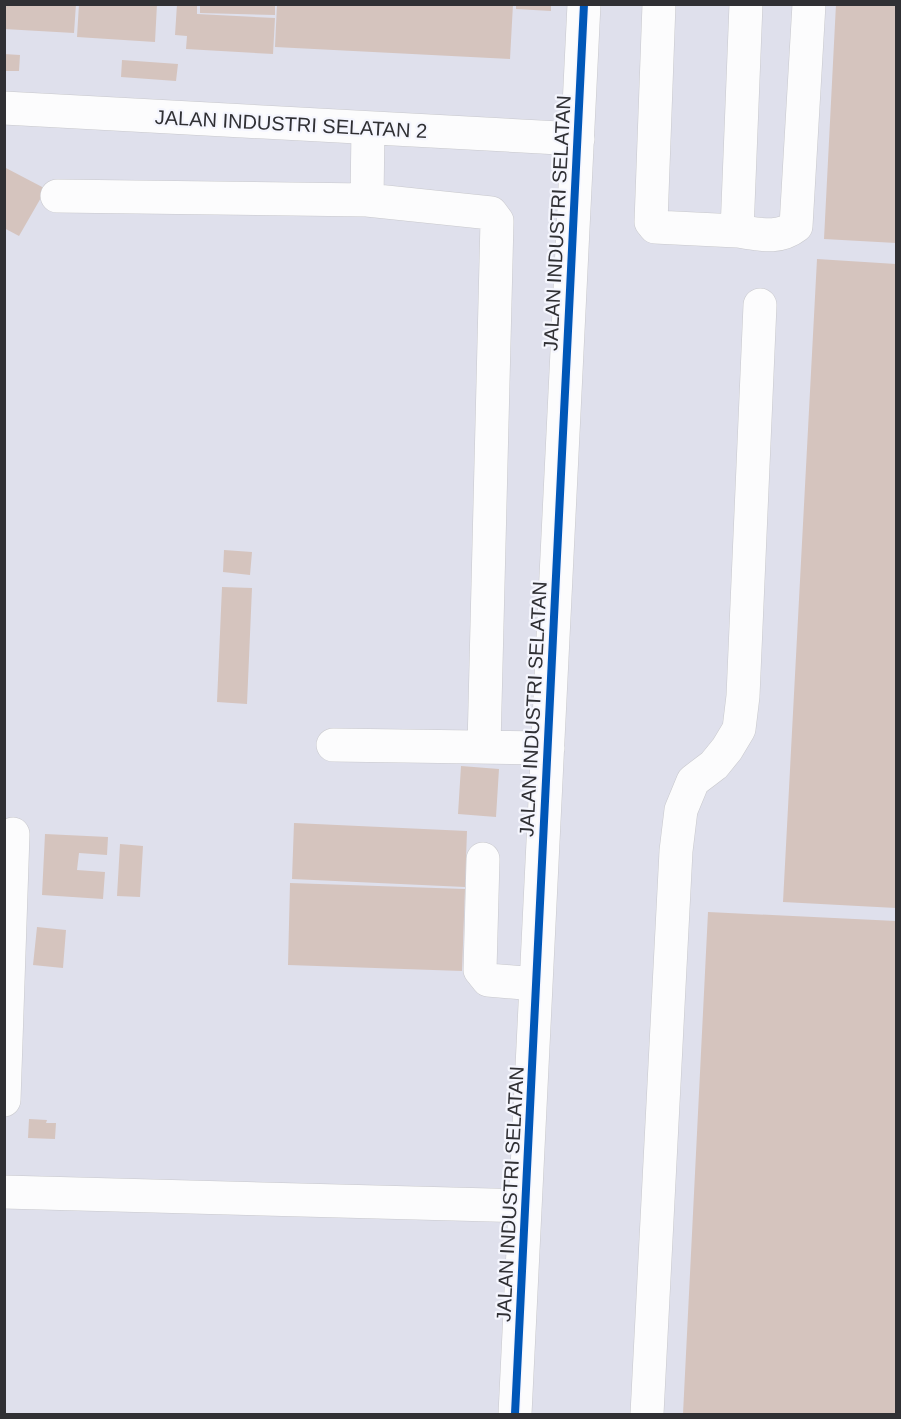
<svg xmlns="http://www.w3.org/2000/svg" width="901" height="1419" viewBox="0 0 901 1419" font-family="Arial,sans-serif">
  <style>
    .built { fill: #dfe0ec }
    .building { fill: #d5c4be }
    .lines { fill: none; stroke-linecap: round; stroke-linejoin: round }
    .minor-casing { stroke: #c8c8cc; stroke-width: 34 }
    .minor { stroke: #fcfcfd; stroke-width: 33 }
    .cycleway-casing { stroke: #f5f6fe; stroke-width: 11 }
    .cycleway { stroke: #0057b8; stroke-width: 8 }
    .labels { text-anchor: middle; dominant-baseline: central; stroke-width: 4.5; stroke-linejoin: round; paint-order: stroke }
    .street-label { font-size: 20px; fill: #303034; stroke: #f5f6fe }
  </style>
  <rect width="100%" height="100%" fill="#eaeaef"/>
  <path class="built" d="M5 5H896V1414H5Z"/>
  <path class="building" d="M4 4H76L74 33 4 29Z
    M79 4H157L155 42 77 37Z
    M177 4H197V14L275 18 273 54 186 49 187 36 175 35Z
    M200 4H275V15L200 13Z
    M277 4H513L510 59 275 47Z
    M516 4H551V11L516 9Z
    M836 4H896V243L824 239Z
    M4 54 20 55 19 71H4Z
    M122 60 178 64 176 81 121 77Z
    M4 167 46 189 19 236 4 228Z
    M817 259 896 264V908L783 902Z
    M224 550 252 552 250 575 223 572Z
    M222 587 252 588 247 704 217 702Z
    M461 766 499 769 496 817 458 814Z
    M294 823 467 831 465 887 292 879Z
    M45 834 108 837 107 855 79 853 77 870 105 872 103 899 42 895Z
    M120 844 143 846 140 897 117 896Z
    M290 883 465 889 462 971 288 965Z
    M708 912 896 921V1414H683Z
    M37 927 66 930 63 968 33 965Z
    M29 1119 47 1120 46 1123H56L55 1139 28 1138Z"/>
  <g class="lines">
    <defs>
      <path id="minor" d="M659 4 651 222 655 227 737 231
        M746 4 737 231C759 234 778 240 796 226L809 4
        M4 108 578 139
        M57 196 367 200 491 213 497 221 484 746
        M367 200 368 128
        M333 745 548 748
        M483 859 480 970 488 980 536 984
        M4 1100 13 834
        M4 1192 525 1206
        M515 1414 584 4
        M647 1414 676 851 681 810 693 781 714 765 727 749 739 729 743 696 760 305"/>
    </defs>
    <use href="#minor" class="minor-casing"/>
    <use href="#minor" class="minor"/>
    <defs>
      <path id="cycleway" d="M515 1414 584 4"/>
    </defs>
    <use href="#cycleway" class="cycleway-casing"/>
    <use href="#cycleway" class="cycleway"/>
  </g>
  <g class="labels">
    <g class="street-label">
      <text transform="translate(291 124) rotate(3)">JALAN INDUSTRI SELATAN 2</text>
      <text transform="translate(557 223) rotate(-87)">JALAN INDUSTRI SELATAN</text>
      <text transform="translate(533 709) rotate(-87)">JALAN INDUSTRI SELATAN</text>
      <text transform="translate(510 1194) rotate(-87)">JALAN INDUSTRI SELATAN</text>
    </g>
  </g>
  <rect width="901" height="1419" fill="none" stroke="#303034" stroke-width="12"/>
</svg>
